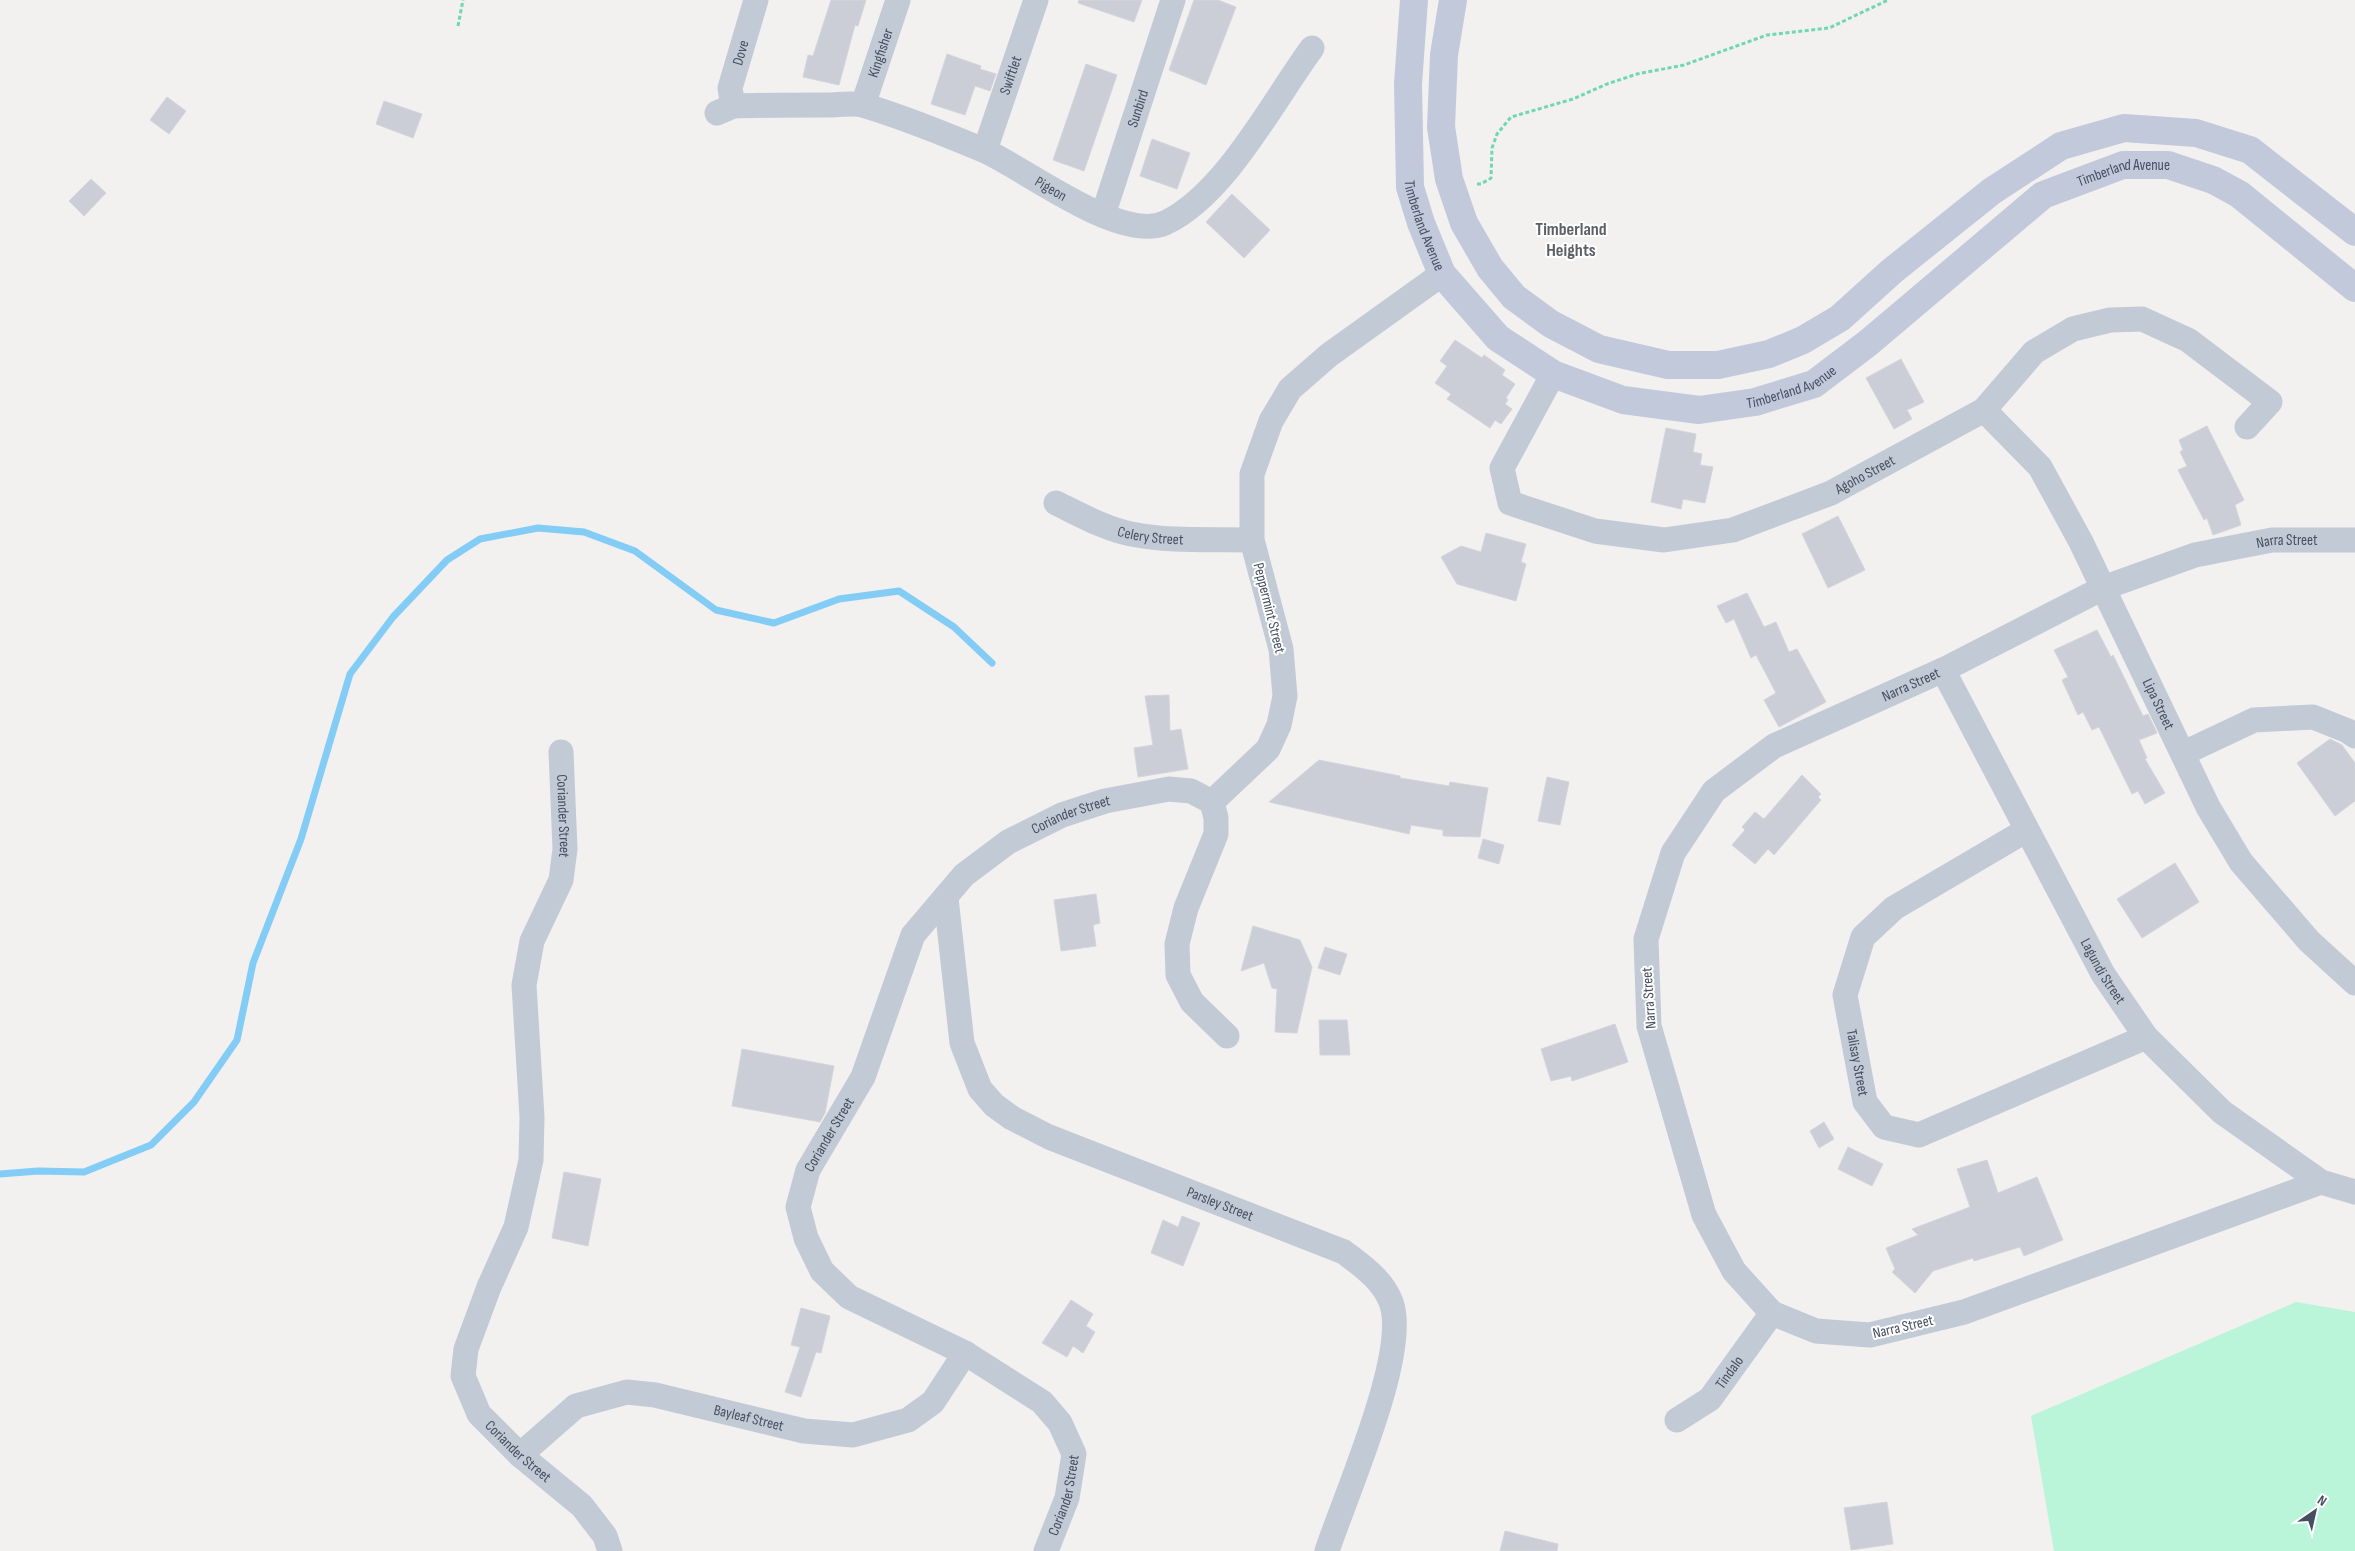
<svg xmlns="http://www.w3.org/2000/svg" width="2355" height="1551" viewBox="0 0 2355 1551" font-family="'Sofia Sans Condensed',sans-serif">
  <style>
    .green { fill: #baf5da }
    .lines { fill: none; stroke-linecap: round; stroke-linejoin: round }
    .stream { stroke: #82ccf6; stroke-width: 7 }
    .building { fill: #cbced6; stroke: #d3d5dc }
    .path { stroke: #6ed7b3; stroke-width: 3; stroke-dasharray: 4 2.5; stroke-linecap: butt }
    .street { stroke: #c2cad6; stroke-width: 25 }
    .secondary { stroke: #c1c9db; stroke-width: 28 }
    .labels { text-anchor: middle; dominant-baseline: central; stroke-width: 4; stroke-linejoin: round; paint-order: stroke }
    .street-label { font-size: 15px; fill: #464f60; stroke: #fff }
    .quarter-label { font-size: 18px; font-weight: bold; fill: #5c5f66; stroke: #fff }
  </style>
  <rect width="100%" height="100%" fill="#f3f0f0"/>
  <path class="green" d="M2296 1302 2355 1312V1551H2054L2031 1416Z"/>
  <g class="lines">
    <path class="stream" d="M0 1174 38 1171 84 1172 151 1145 194 1102 237 1040 253 963 301 839 350 674 393 617 447 560 480 539 538 528 584 532 635 551 716 610 774 623 839 599 899 591 954 627 992 663"/>
  </g>
  <path class="building" d="M831 0H866L858 26 855 25 839 85 803 77 808 55 813 56Z
    M1079 0H1142L1134 22 1078 3Z
    M1194 0H1218L1236 7 1206 85 1169 70Z
    M947 54 981 66 980 69 996 74 990 91 975 86 965 115 931 104Z
    M1086 64 1117 75 1084 171 1053 160Z
    M167 97 186 111 169 134 150 120Z
    M384 101 422 114 413 138 376 124Z
    M1152 139 1190 153 1177 189 1140 176Z
    M91 179 106 193 84 216 69 201Z
    M1232 194 1270 230 1244 258 1206 222Z
    M1455 340 1482 358 1484 355 1505 370 1502 375 1515 384 1506 398 1508 400 1505 404 1512 409 1501 424 1495 420 1490 428 1447 399 1451 394 1435 383 1447 366 1440 361Z
    M1901 359 1924 402 1907 410 1912 419 1894 429 1866 378Z
    M2207 426 2244 500 2235 505 2241 525 2213 535 2207 518 2204 520 2178 470 2187 466 2180 452 2183 450 2179 440Z
    M1666 428 1696 434 1693 452 1702 454 1700 465 1713 467 1705 503 1683 499 1681 509 1651 502Z
    M1838 516 1865 570 1828 588 1802 534Z
    M1486 533 1526 544 1521 562 1526 564 1516 601 1457 584 1441 557 1461 546 1481 552Z
    M1747 593 1764 627 1776 622 1789 652 1797 649 1826 702 1779 727 1764 700 1776 693 1756 655 1751 658 1734 619 1726 623 1717 606Z
    M2097 630 2111 657 2113 655 2143 716 2148 714 2157 733 2139 740 2147 758 2145 759 2165 793 2145 804 2138 791 2132 794 2099 727 2092 730 2083 712 2078 715 2062 680 2068 677 2054 650Z
    M1169 695 1170 731 1181 729 1188 769 1138 777 1134 748 1153 745 1145 696Z
    M2330 739 2342 745 2355 763V801L2335 816 2297 763Z
    M1319 760 1400 776V778L1449 786 1450 782 1488 788 1480 837 1443 836V830L1411 825 1409 834 1269 802Z
    M1802 775 1821 794 1818 797 1821 800 1774 855 1768 849 1755 864 1732 845 1745 830 1742 827 1755 812 1764 819Z
    M1547 777 1569 782 1560 825 1538 821Z
    M1483 839 1504 845 1499 864 1478 858Z
    M2175 863 2199 902 2142 938 2117 899Z
    M1096 894 1100 923 1093 925 1096 946 1061 951 1054 900Z
    M1253 926 1300 940 1312 967 1297 1033 1275 1032 1277 989 1272 988 1264 963 1241 971Z
    M1325 947 1347 954 1340 975 1318 968Z
    M1319 1020H1347L1350 1055H1320Z
    M1615 1024 1628 1062 1572 1081 1571 1076 1551 1081 1541 1049Z
    M742 1049 834 1066 825 1113 820 1122 732 1106Z
    M1824 1122 1834 1139 1819 1148 1810 1131Z
    M1848 1147 1883 1164 1872 1186 1838 1169Z
    M1987 1160 1998 1193 2037 1177 2063 1240 2024 1256 2020 1247 1974 1261 1973 1258 1933 1271 1915 1293 1892 1272 1895 1269 1886 1248 1918 1235 1912 1229 1970 1207 1957 1169Z
    M564 1172 601 1179 588 1246 552 1238Z
    M1182 1216 1200 1223 1183 1266 1151 1253 1163 1220 1178 1227Z
    M1071 1300 1093 1314 1086 1326 1095 1332 1083 1353 1073 1346 1067 1357 1042 1343Z
    M801 1308 830 1316 821 1353 816 1352 801 1397 785 1392 800 1347 791 1345Z
    M1887 1502 1893 1544 1851 1550 1844 1508Z
    M1505 1531 1558 1544 1557 1551H1500Z"/>
  <g class="lines">
    <path class="path" d="M458 26 463 0
      M1477 184H1481L1491 178 1492 148 1497 134 1511 117 1573 99 1607 84 1637 74 1684 65 1767 35 1829 28 1888 0"/>
    <g class="street">
      <path id="s1" d="M863 105 898 0"/>
      <path id="s2" d="M733 106 730 88 756 0"/>
      <path id="s3" d="M717 113 733 106C765 105 796 105 828 105 839 105 855 102 866 106 905 118 945 134 983 150 1025 168 1119 243 1165 223 1225 195 1273 101 1312 48"/>
      <path id="s4" d="M985 150 1036 0"/>
      <path id="s5" d="M1103 215 1173 0"/>
      <path id="s6" d="M1553 374 1502 468 1510 503 1595 531 1664 540 1733 530 1831 493 1984 410 2034 352 2073 329 2110 320 2142 319 2188 340 2270 402 2247 427"/>
      <path id="s7" d="M1984 410 2040 467 2081 542 2208 807 2241 862 2309 941 2355 983"/>
      <path id="s8" d="M1056 503C1079 514 1105 529 1131 534 1170 542 1212 539 1252 540"/>
      <path id="s9" d="M1943 670 2103 974 2146 1037 2222 1112 2321 1182 2355 1192"/>
      <path id="s10" d="M561 752 565 849 561 880 532 941 524 985 532 1117 531 1160 516 1227 489 1287 466 1349 463 1376 479 1414 520 1455 582 1506 605 1536 610 1551"/>
      <path d="M2184 753 2254 720 2313 717 2348 731 2355 736"/>
      <path d="M1212 802 1268 749 1279 725 1285 696 1281 649 1252 540V474L1271 421 1290 389 1329 355 1442 274"/>
      <path d="M1212 802 1216 818V834L1186 908 1177 944 1178 975 1192 1002 1227 1036"/>
      <path id="s11" d="M2025 831 1894 908 1863 937 1845 995 1865 1102 1884 1127 1919 1135 2146 1037"/>
      <path id="s12" d="M946 898 962 1043 980 1089 994 1105 1012 1118 1049 1137 1344 1252C1362 1266 1382 1279 1391 1302 1410 1352 1345 1496 1327 1551"/>
      <path id="s13" d="M2321 1182 1964 1312 1870 1335 1816 1331 1772 1313 1734 1271 1704 1215 1649 1026 1646 939 1673 853 1714 791 1774 746 1943 670 2103 588 2195 555 2272 540H2355"/>
      <path id="s14" d="M1677 1420 1710 1399 1772 1313"/>
      <path id="s15" d="M520 1455 576 1406 627 1392 655 1395 804 1431 853 1435 908 1420 933 1402 965 1353"/>
      <path id="s16" d="M1046 1551 1067 1498 1074 1454 1060 1423 1042 1402 965 1353 849 1297 822 1271 806 1238 798 1207 808 1170 863 1077 913 935 964 875 1008 842 1062 815 1105 801 1169 789 1191 791 1212 802"/>
    </g>
    <g class="secondary">
      <path id="s17" d="M1414 0 1408 84 1410 187 1421 223 1442 274 1498 338 1553 374 1623 400 1699 410 1755 402 1814 384 1868 343 2043 195 2123 165H2168L2213 180 2239 194 2355 288"/>
      <path d="M1453 0 1444 55 1441 127 1449 179 1464 223 1490 268 1514 297 1551 324 1599 349 1668 365H1718L1769 354 1803 340 1840 318 1892 271 1992 191 2061 146 2124 128 2196 133 2250 150 2355 232"/>
    </g>
  </g>
  <g class="labels">
    <g class="street-label">
      <text stroke="none"><textPath href="#s1" startOffset="55">Kingfisher</textPath></text>
      <text stroke="none"><textPath href="#s2" startOffset="55">Dove</textPath></text>
      <text stroke="none"><textPath href="#s4" startOffset="79">Swiftlet</textPath></text>
      <text stroke="none"><textPath href="#s5" startOffset="112">Sunbird</textPath></text>
      <text stroke="none"><textPath href="#s17" startOffset="1082">Timberland Avenue</textPath></text>
      <text stroke="none"><textPath href="#s3" startOffset="354">Pigeon</textPath></text>
      <text stroke="none"><textPath href="#s17" startOffset="228">Timberland Avenue</textPath></text>
      <text stroke="none"><textPath href="#s17" startOffset="678">Timberland Avenue</textPath></text>
      <text stroke="none"><textPath href="#s6" startOffset="515">Agoho Street</textPath></text>
      <text stroke="none"><textPath href="#s8" startOffset="101">Celery Street</textPath></text>
      <text stroke="none"><textPath href="#s13" startOffset="1778">Narra Street</textPath></text>
      <text transform="translate(1269 608) rotate(76)">Peppermint Street</text>
      <text stroke="none"><textPath href="#s13" startOffset="1372">Narra Street</textPath></text>
      <text stroke="none"><textPath href="#s7" startOffset="345">Lipa Street</textPath></text>
      <text stroke="none"><textPath href="#s10" startOffset="64">Coriander Street</textPath></text>
      <text stroke="none"><textPath href="#s16" startOffset="989">Coriander Street</textPath></text>
      <text stroke="none"><textPath href="#s9" startOffset="341">Lagundi Street</textPath></text>
      <text transform="translate(1649 998) rotate(-94)">Narra Street</text>
      <text stroke="none"><textPath href="#s11" startOffset="324">Talisay Street</textPath></text>
      <text stroke="none"><textPath href="#s16" startOffset="569">Coriander Street</textPath></text>
      <text stroke="none"><textPath href="#s12" startOffset="464">Parsley Street</textPath></text>
      <text transform="translate(1903 1327) rotate(-13)">Narra Street</text>
      <text stroke="none"><textPath href="#s14" startOffset="72">Tindalo</textPath></text>
      <text stroke="none"><textPath href="#s15" startOffset="252">Bayleaf Street</textPath></text>
      <text stroke="none"><textPath href="#s10" startOffset="739">Coriander Street</textPath></text>
      <text stroke="none"><textPath href="#s16" startOffset="59">Coriander Street</textPath></text>
    </g>
    <g class="quarter-label">
      <text x="1571" y="229">Timberland<tspan x="1571" dy="21">Heights</tspan></text>
    </g>
  </g>
  <g transform="translate(2315 1511) rotate(34)" stroke="#ffffff" stroke-width="4" paint-order="stroke">
  <path d="M0-4L9 19L0 12L-9 19Z" fill="#464f60"/>
  <text y="-8" font-size="14" font-weight="bold" text-anchor="middle" fill="#464f60">N</text>
  </g>
</svg>
